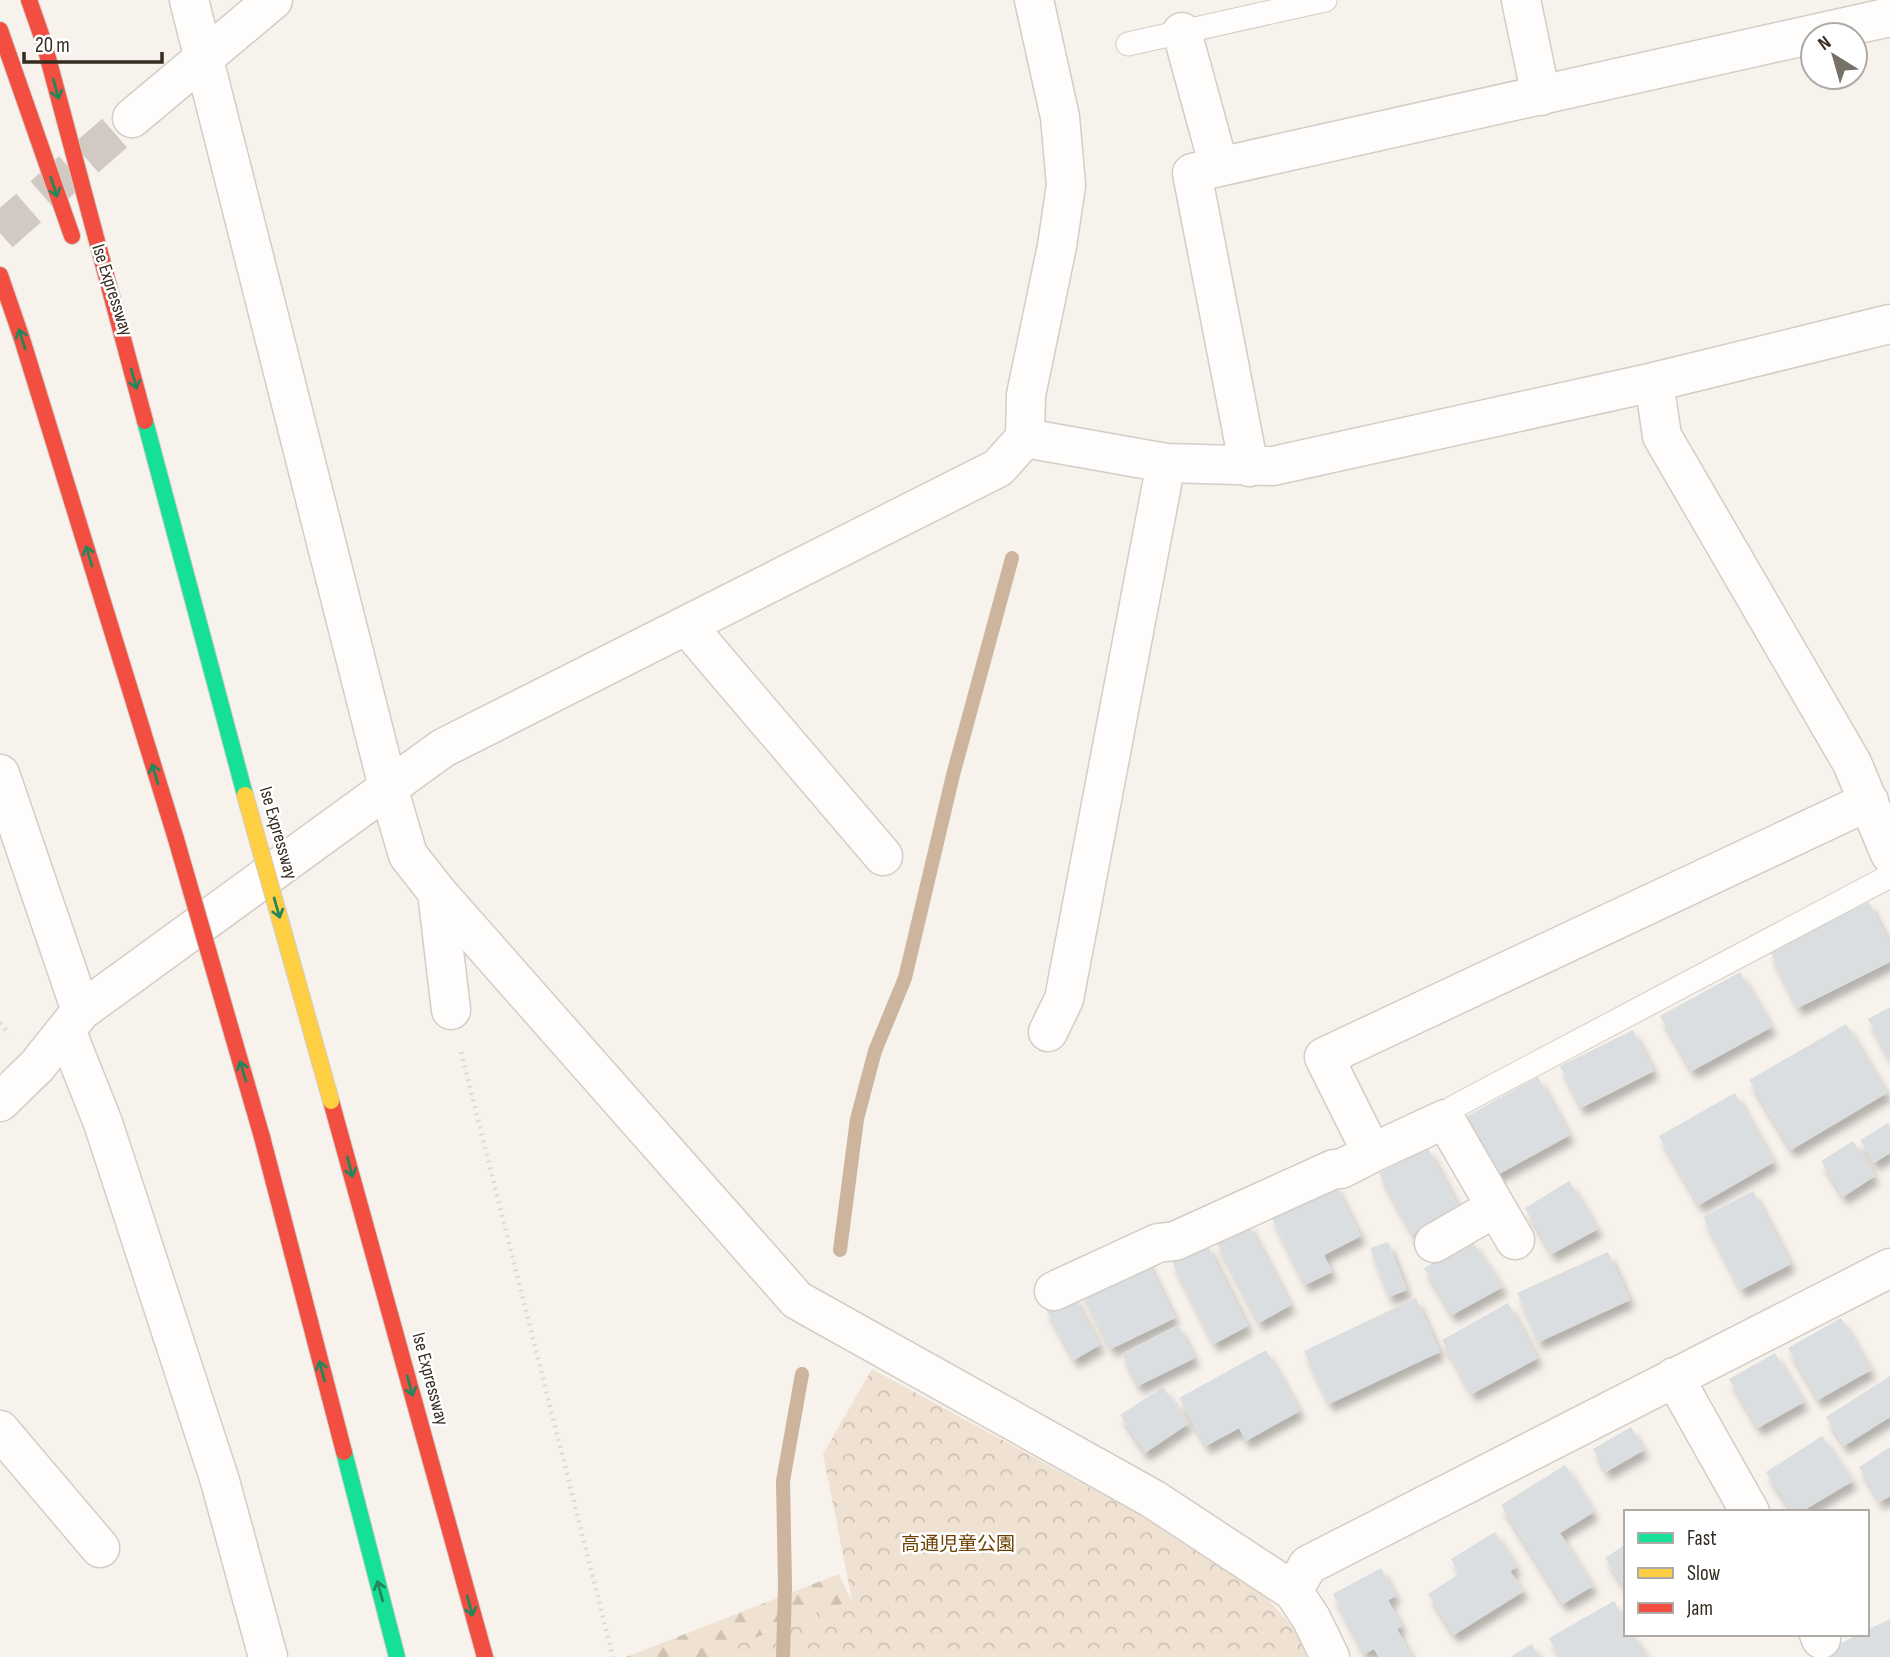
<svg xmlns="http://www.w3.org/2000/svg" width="1890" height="1657" viewBox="0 0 1890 1657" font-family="'Sofia Sans Condensed','Noto Sans JP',sans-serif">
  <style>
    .forest { fill: url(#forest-firs) }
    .park { fill: url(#park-crowns) }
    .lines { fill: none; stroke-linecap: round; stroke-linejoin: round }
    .stream { stroke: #ccb59c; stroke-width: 14 }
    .building { fill: #dbdee0; filter: url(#shadow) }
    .street-tunnel { stroke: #d0cac3; stroke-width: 38; stroke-dasharray: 38 19; stroke-linecap: butt }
    .lane-casing { stroke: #d3cdc6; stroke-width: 25 }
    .street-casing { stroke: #d3cdc6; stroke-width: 41 }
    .fast-casing { stroke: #d3cdc6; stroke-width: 18 }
    .jam-casing { stroke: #d3cdc6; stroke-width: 18 }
    .path { stroke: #dcdad8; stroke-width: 4.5; stroke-dasharray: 2 5; stroke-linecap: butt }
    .lane { stroke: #fefdfc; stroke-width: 23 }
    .street { stroke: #fefdfc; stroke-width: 38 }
    .fast { stroke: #16e098; stroke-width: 16 }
    .jam { stroke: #f24e42; stroke-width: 16 }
    .slow-bridge-casing { stroke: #d3cdc6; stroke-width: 18; stroke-linecap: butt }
    .jam-bridge-casing { stroke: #d3cdc6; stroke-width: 18; stroke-linecap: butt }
    .slow-bridge { stroke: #ffcf43; stroke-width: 16 }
    .jam-bridge { stroke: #f24e42; stroke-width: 16 }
    .oneway { stroke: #25865c }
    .labels { text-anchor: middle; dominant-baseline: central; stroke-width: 5; stroke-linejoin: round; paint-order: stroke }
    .street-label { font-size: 19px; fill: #342b21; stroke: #fff }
    .park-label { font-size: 19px; fill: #6b4101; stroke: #fff }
  </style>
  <defs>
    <pattern id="forest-firs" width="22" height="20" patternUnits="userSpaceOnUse" patternTransform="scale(1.75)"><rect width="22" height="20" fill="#f0e2d2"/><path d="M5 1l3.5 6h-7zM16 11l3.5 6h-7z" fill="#cec2b4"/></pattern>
    <pattern id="park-crowns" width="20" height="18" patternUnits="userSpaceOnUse" patternTransform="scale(1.75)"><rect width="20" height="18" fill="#f0e2d2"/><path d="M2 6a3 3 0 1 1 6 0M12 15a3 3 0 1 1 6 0" fill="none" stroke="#cec2b4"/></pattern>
    <filter id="shadow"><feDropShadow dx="4.5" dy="8" stdDeviation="3.5" flood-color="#0004"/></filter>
  </defs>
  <rect width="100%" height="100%" fill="#f7f2ec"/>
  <path class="forest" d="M839 1574 869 1639 815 1657H626Z"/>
  <path class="park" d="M872 1369 1149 1520 1214 1560 1267 1598 1295 1630 1308 1657H706L852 1600 823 1454Z"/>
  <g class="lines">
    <path class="stream" d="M840 1250 857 1119 875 1051 905 978 953 775 1012 558
      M783 1657 785 1586 783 1481 802 1374"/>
  </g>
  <path class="building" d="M1869 902 1890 944V962L1798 1008 1770 952Z
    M1740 972 1772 1027 1692 1071 1660 1016Z
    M1890 1007V1060L1868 1019Z
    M1846 1024 1887 1093 1791 1150 1749 1080Z
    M1633 1030 1654 1071 1581 1108 1560 1066Z
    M1538 1077 1570 1135 1490 1179 1458 1121Z
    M1735 1093 1774 1162 1699 1205 1659 1136Z
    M1888 1123 1890 1127V1153L1874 1163 1860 1140Z
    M1853 1141 1875 1176 1843 1197 1821 1161Z
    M1428 1148 1460 1209 1413 1235 1379 1173Z
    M1569 1181 1598 1229 1552 1254 1525 1208Z
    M1334 1183 1361 1236 1324 1255 1332 1272 1305 1285 1271 1216Z
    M1753 1191 1791 1264 1741 1290 1703 1217Z
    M1248 1223 1291 1305 1259 1323 1216 1241Z
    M1472 1241 1503 1287 1452 1315 1424 1268Z
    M1388 1242 1407 1290 1389 1297 1370 1248Z
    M1207 1244 1248 1326 1214 1344 1172 1262Z
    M1608 1252 1630 1300 1539 1342 1517 1293Z
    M1145 1257 1175 1318 1111 1349 1081 1289Z
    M1073 1295 1100 1345 1074 1360 1046 1309Z
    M1416 1298 1440 1352 1329 1404 1304 1351Z
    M1508 1303 1538 1358 1472 1394 1442 1340Z
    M1841 1318 1871 1370 1818 1400 1788 1348Z
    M1178 1325 1195 1358 1138 1386 1122 1354Z
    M1266 1350 1300 1411 1246 1441 1239 1428 1206 1446 1179 1398Z
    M1775 1353 1804 1402 1758 1428 1729 1379Z
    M1890 1376V1417L1844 1446 1826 1417Z
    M1163 1387 1188 1424 1145 1453 1120 1415Z
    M1631 1427 1644 1450 1606 1472 1593 1449Z
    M1822 1436 1853 1481 1801 1512H1792L1766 1472Z
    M1890 1447V1496L1880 1502 1859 1467Z
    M1565 1465 1594 1512 1560 1533 1593 1586 1563 1604 1501 1505Z
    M1495 1532 1517 1567 1510 1571 1524 1591 1454 1635 1428 1594 1459 1574 1451 1559Z
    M1626 1544V1590L1605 1558Z
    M1381 1568 1396 1596 1388 1600 1402 1626 1397 1629 1412 1657H1379L1374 1649 1364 1654 1333 1594Z
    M1614 1601 1626 1622V1634H1633L1646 1657H1559L1549 1638Z
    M1890 1619V1657H1832L1828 1650 1859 1634H1867V1630Z
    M1532 1644 1539 1657H1510Z"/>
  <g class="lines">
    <path class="street-tunnel" d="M0 233 132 118"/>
    <defs>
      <path id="lane" d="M1128 44 1325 0
        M1445 1119 1452 1108 1890 876"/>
      <path id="street" d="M189 0 388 787 408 855 437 892 797 1300 1153 1499 1293 1591 1311 1618 1330 1657
        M1521 0 1541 96
        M1182 32 1219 167
        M132 118 273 0
        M1654 382 1662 436 1852 763 1890 854
        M1025 438 1166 463 1273 466 1654 382 1890 324
        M1249 467 1192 173 1890 17
        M687 626 883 856
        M0 774 81 1011
        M437 892 451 1010
        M66 1030 103 1123 220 1481 268 1657
        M1048 1032 1064 999 1166 463
        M0 1102 37 1066 81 1011 443 748 998 468 1025 438 1026 395 1057 246 1066 185 1060 117 1034 0
        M1515 1240 1445 1119 1372 1153 1324 1057 1869 801
        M1434 1243 1496 1207
        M1054 1291 1158 1243 1175 1241 1334 1169H1341L1372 1153
        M1674 1377 1750 1512
        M0 1430 100 1548
        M1293 1591 1308 1565 1890 1268
        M1819 1634 1821 1639"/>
      <path id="fast" d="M145 421 245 795
        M344 1452 397 1657"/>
      <path id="jam" d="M29 0 44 43 145 421
        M0 30 72 236
        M0 275 22 339 176 839
        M331 1101 485 1657
        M262 1137 344 1452"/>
    </defs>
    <use href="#lane" class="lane-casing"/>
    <use href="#street" class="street-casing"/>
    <use href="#fast" class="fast-casing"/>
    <use href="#jam" class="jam-casing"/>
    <path class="path" d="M0 1023 9 1034
      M461 1052 613 1657"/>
    <use href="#lane" class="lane"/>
    <use href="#street" class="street"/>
    <use href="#fast" class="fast"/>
    <use href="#jam" class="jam"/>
    <defs>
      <path id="slow-bridge" d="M245 795 331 1101"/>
      <path id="jam-bridge" d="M176 839 262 1137"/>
    </defs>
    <use href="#slow-bridge" class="slow-bridge-casing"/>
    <use href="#jam-bridge" class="jam-bridge-casing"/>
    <use href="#slow-bridge" class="slow-bridge"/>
    <use href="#jam-bridge" class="jam-bridge"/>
  </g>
  <defs><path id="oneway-shaft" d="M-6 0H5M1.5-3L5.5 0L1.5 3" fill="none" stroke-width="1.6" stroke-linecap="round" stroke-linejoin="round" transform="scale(1.75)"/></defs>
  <g class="oneway">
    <use href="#oneway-shaft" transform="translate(56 89) rotate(75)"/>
    <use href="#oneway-shaft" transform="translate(54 187) rotate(71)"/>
    <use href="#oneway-shaft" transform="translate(22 339) rotate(-108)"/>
    <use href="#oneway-shaft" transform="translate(134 379) rotate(75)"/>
    <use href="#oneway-shaft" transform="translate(89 556) rotate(-107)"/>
    <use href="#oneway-shaft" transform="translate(155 774) rotate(-107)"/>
    <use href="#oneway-shaft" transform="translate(277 908) rotate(74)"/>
    <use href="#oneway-shaft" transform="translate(243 1071) rotate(-106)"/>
    <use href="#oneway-shaft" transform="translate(350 1167) rotate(75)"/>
    <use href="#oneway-shaft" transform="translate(322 1371) rotate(-105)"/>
    <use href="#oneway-shaft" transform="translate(410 1386) rotate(75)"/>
    <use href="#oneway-shaft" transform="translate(380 1591) rotate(-105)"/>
    <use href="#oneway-shaft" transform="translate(470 1606) rotate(75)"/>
  </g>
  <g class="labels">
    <g class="street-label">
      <text transform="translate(112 290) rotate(72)">Ise Expressway</text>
      <text transform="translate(278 833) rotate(74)">Ise Expressway</text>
      <text transform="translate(430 1379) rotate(75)">Ise Expressway</text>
    </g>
    <g class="park-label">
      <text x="958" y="1544">高通児童公園</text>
    </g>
  </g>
  <rect x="1624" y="1510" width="245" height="126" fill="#ffffff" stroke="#aeaaa6" stroke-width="2"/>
  <rect x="1638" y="1533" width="35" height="10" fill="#16e098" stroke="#aeaaa6" stroke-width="2"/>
  <text x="1687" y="1545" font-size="21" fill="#342b21">Fast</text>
  <rect x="1638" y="1568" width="35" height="10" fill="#ffcf43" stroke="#aeaaa6" stroke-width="2"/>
  <text x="1687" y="1580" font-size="21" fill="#342b21">Slow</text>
  <rect x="1638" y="1603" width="35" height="10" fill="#f24e42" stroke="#aeaaa6" stroke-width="2"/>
  <text x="1687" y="1615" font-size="21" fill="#342b21">Jam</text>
  <g transform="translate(1834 56) rotate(323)"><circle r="33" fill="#ffffff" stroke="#aeaaa6" stroke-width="2"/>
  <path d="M0-5L12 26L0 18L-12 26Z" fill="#787168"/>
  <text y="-10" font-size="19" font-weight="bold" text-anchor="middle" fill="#342b21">N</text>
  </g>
  <path d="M24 52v10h138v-10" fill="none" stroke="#342b21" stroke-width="3.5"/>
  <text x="35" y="52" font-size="21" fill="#342b21" stroke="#ffffff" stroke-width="5" paint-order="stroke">20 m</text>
</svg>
